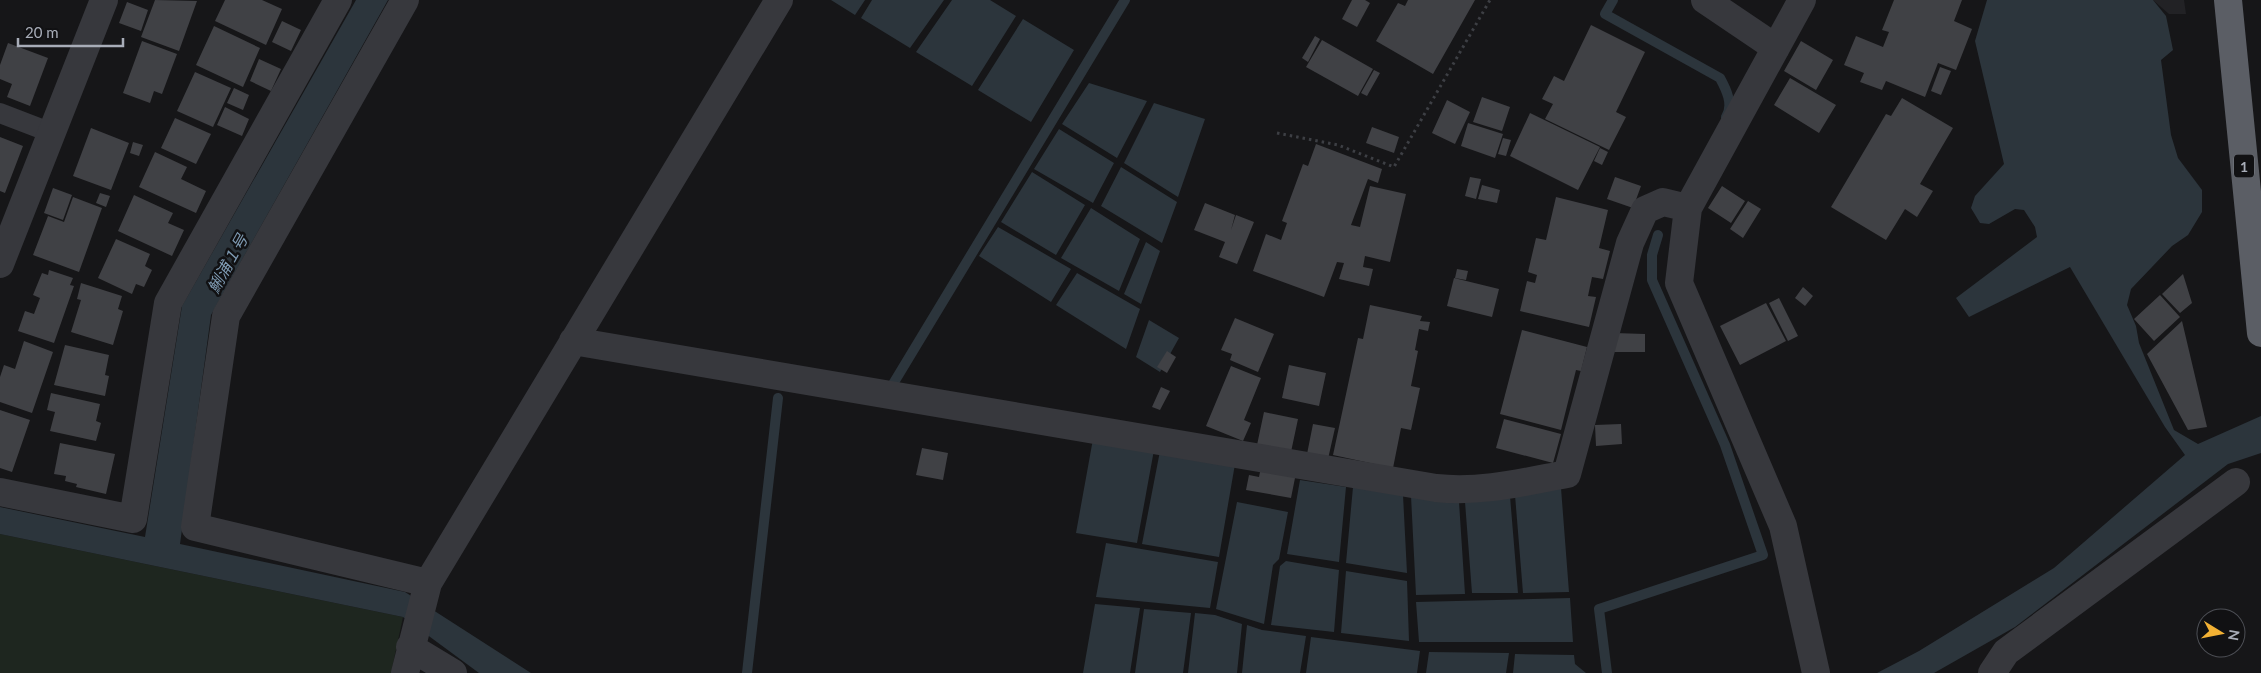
<svg xmlns="http://www.w3.org/2000/svg" width="2261" height="673" viewBox="0 0 2261 673" font-family="Lato,'Noto Sans JP',sans-serif">
  <style>
    .built { fill: #222225 }
    .green { fill: #1e261f }
    .water { fill: #2c353c }
    .lines { fill: none; stroke-linecap: round; stroke-linejoin: round }
    .stream { stroke: #2c353c; stroke-width: 10 }
    .building { fill: #404145 }
    .path { stroke: #3d3f44; stroke-width: 3; stroke-dasharray: 2.5 4; stroke-linecap: butt }
    .service { stroke: #37383d; stroke-width: 20 }
    .minor { stroke: #37383d; stroke-width: 28 }
    .trunk { stroke: #5b5e65; stroke-width: 28 }
    .labels { text-anchor: middle; dominant-baseline: central; stroke-width: 5; stroke-linejoin: round; paint-order: stroke }
    .shield { fill: #111113; stroke: #7b7e86; stroke-width: 1 }
    .shield-label { font-size: 14px; font-weight: bold; fill: #a8adb8 }
    .water-label { font-size: 16px; font-style: italic; fill: #7f9bb3; stroke: #111113 }
  </style>
  <rect width="100%" height="100%" fill="#161618"/>
  <path class="built" d="M2153 0H2184L2186 14H2169Z"/>
  <path class="green" d="M0 534 403 617 391 673H0Z"/>
  <path class="water" d="M356 0H388L211 315 180 544 405 592 531 673H479L403 617 0 534V507L145 537 182 306Z
    M831 0H865L855 15Z
    M872 0H944L910 48 861 18Z
    M952 0H990L1016 16 972 86 916 52Z
    M1987 0H2153L2166 16 2173 50 2161 60 2171 135 2178 158 2202 190V212L2188 235 2172 246 2131 289 2127 305 2136 326 2139 343 2174 430 2198 444 2261 416V453L2228 464 2015 627 1934 673H1877L1919 651 2054 568 2185 455 2165 427 2070 267 1969 317 1956 298 2037 237 2035 227 2024 210 2015 209 1989 224 1980 223 1971 208 1975 196 2004 164 1975 41Z
    M1023 19 1074 50 1031 122 978 90Z
    M1089 83 1147 101 1117 158 1062 124Z
    M1154 103 1205 119 1178 197 1124 163Z
    M1059 129 1114 163 1093 203 1034 169Z
    M1121 167 1177 202 1162 243 1101 206Z
    M1032 172 1085 205 1056 255 1001 222Z
    M1091 208 1140 239 1119 291 1061 258Z
    M998 227 1071 269 1051 302 979 256Z
    M1146 242 1160 251 1141 304 1124 294Z
    M1077 273 1140 309 1126 349 1056 305Z
    M1149 320 1179 338 1160 372 1136 357Z
    M1093 439 1154 450 1137 543 1076 533Z
    M1160 451 1235 464 1219 557 1142 544Z
    M1300 480 1346 487 1339 562 1287 554Z
    M1353 487 1403 495 1407 573 1346 563Z
    M1561 488 1569 592 1523 593 1515 495Z
    M1411 496 1459 502 1465 594 1416 595Z
    M1510 496 1518 593H1472L1465 502Z
    M1237 502 1288 512 1279 559 1273 565 1264 624 1216 609Z
    M1106 543 1218 562 1210 608 1096 597Z
    M1286 561 1339 570 1334 632 1271 625 1280 566Z
    M1346 571 1407 581 1409 641 1341 633Z
    M1570 598 1573 642H1419L1416 602Z
    M1095 604 1140 608 1130 673H1083Z
    M1144 609 1191 613 1183 673H1135Z
    M1195 613 1215 615 1242 624 1237 673H1188Z
    M1247 625 1262 630 1306 636 1300 673H1242Z
    M1311 637 1420 651 1417 673H1306Z
    M1429 652 1509 653 1506 673H1426Z
    M1515 654 1574 655 1575 664 1586 673H1513Z"/>
  <g class="lines">
    <path class="stream" d="M1613 0 1605 14 1720 78C1726 89 1734 105 1726 117
      M893 384 1125 0
      M747 673 778 398
      M1607 673 1599 609 1763 555 1725 445 1652 280V255L1658 235"/>
  </g>
  <path class="building" d="M155 0 197 1 179 51 141 37Z
    M225 0H262L282 9 266 45 215 21Z
    M1352 0H1365L1370 3 1357 27 1342 19Z
    M1408 0H1475L1433 74 1376 41 1398 3 1405 6Z
    M1894 0H1962L1954 21 1972 29 1956 70 1938 63 1925 97 1886 81 1882 90 1860 82 1864 73 1844 65 1856 36 1883 47 1889 32 1882 30Z
    M127 2 148 10 141 31 119 23Z
    M282 21 301 30 291 51 272 42Z
    M1591 25 1645 52 1616 112 1626 117 1609 150 1545 119 1553 104 1542 99 1554 76 1564 81Z
    M214 26 260 48 243 87 196 65Z
    M1315 36 1320 39 1308 62 1302 58Z
    M1322 40 1373 69 1358 96 1306 67Z
    M142 41 177 54 162 94 154 91 150 103 123 93Z
    M1801 41 1833 60 1816 90 1784 71Z
    M8 43 48 58 30 106 7 97 12 84 0 79V65Z
    M259 59 281 69 271 91 250 81Z
    M1940 67 1951 71 1941 95 1931 91Z
    M1374 70 1380 73 1367 96 1361 93Z
    M195 72 231 88 213 127 177 111Z
    M1790 78 1836 105 1819 133 1774 105Z
    M234 88 249 95 243 110 227 103Z
    M1482 97 1510 107 1502 131 1473 122Z
    M1902 98 1953 128 1920 184 1933 191 1917 217 1905 209 1886 240 1831 207 1886 114 1891 116Z
    M1447 100 1470 112 1455 144 1432 133Z
    M225 107 249 119 242 136 217 125Z
    M1530 113 1600 147 1578 190 1510 156Z
    M175 118 211 134 196 164 161 148Z
    M1468 123 1503 134 1495 158 1461 146Z
    M1372 127 1399 137 1394 153 1366 143Z
    M91 128 129 143 111 190 73 176Z
    M0 137 23 146 5 193 0 191Z
    M1503 138 1511 140 1506 156 1498 154Z
    M133 142 143 145 139 156 130 153Z
    M1316 144 1382 169 1378 183 1368 179 1351 225 1360 227 1370 186 1406 194 1390 262 1365 256 1363 267 1373 269 1369 286 1339 279 1344 263 1337 262 1324 297 1253 271 1266 234 1281 240 1287 223 1282 221 1303 164 1308 166Z
    M1600 148 1608 152 1602 165 1594 161Z
    M155 152 187 167 181 179 206 191 196 213 139 187Z
    M1470 177 1481 179 1476 199 1465 196Z
    M1615 177 1641 186 1633 208 1607 199Z
    M1482 185 1500 190 1497 203 1478 199Z
    M1722 186 1745 201 1731 223 1708 208Z
    M53 188 72 195 63 220 44 213Z
    M100 193 110 196 106 207 96 203Z
    M134 195 173 213 168 223 184 230 172 256 118 231Z
    M73 197 102 208 79 272 33 255 48 216 64 222Z
    M1556 197 1608 210 1599 248 1610 251 1603 279 1592 277 1588 296 1596 297 1589 327 1520 311 1527 281 1535 283 1537 275 1528 272 1536 238 1546 240Z
    M1748 201 1761 209 1743 238 1730 229Z
    M1205 203 1235 215 1231 230 1236 215 1254 222 1237 264 1219 257 1225 242 1194 230Z
    M116 239 150 254 145 266 152 270 144 287 136 284 132 294 98 278Z
    M1457 269 1468 271 1466 280 1455 278Z
    M49 270 73 278 70 285 74 286 54 343 18 331 25 311 34 314 40 298 33 295 42 273 48 275Z
    M2183 274 2192 303 2180 313 2162 294Z
    M1454 278 1499 289 1492 317 1447 306Z
    M81 283 122 296 118 309 123 311 113 345 71 332 81 300 77 299Z
    M1803 287 1813 296 1805 306 1795 298Z
    M2160 295 2180 317 2154 341 2134 319Z
    M1779 298 1798 336 1788 341 1769 303Z
    M1766 303 1786 341 1740 365 1720 326Z
    M1370 305 1422 316 1420 321 1430 322 1428 331 1419 329 1415 350 1418 351 1411 386 1420 388 1411 430 1401 428 1393 468 1333 455 1358 338 1363 339Z
    M1235 318 1274 334 1258 372 1230 360 1232 354 1221 350Z
    M2182 321 2207 427 2188 430 2147 354Z
    M1522 330 1587 347 1581 371 1576 370 1561 430 1500 414Z
    M1614 333 1645 334V352H1614Z
    M24 341 53 352 32 413 0 402V377L4 365 15 369Z
    M65 345 109 355 105 375 109 376 105 396 54 385Z
    M1167 351 1176 357 1167 373 1157 367Z
    M1289 365 1326 373 1319 406 1282 398Z
    M1231 366 1261 378 1244 420 1251 423 1243 441 1206 426Z
    M1161 387 1170 391 1160 410 1152 407Z
    M51 393 100 404 96 421 101 423 96 441 50 431 55 412 47 410Z
    M0 410 30 420 12 472 0 468Z
    M1264 412 1298 419 1291 452 1257 445Z
    M1504 419 1561 434 1553 463 1496 448Z
    M1313 424 1335 428 1328 459 1307 454Z
    M1621 424 1622 444 1596 446 1595 425Z
    M60 443 115 454 106 494 76 487 77 484 65 481 66 476 54 474Z
    M922 448 948 453 943 480 916 475Z
    M1261 467 1296 473 1291 498 1246 490 1249 475 1259 477Z"/>
  <g class="lines">
    <path class="path" d="M1277 133 1338 145 1394 167 1490 0"/>
    <path class="service" d="M0 113 52 133"/>
    <path class="minor" d="M405 0 226 316 195 527 428 583
      M1705 0 1776 48
      M1802 0 1688 208 1679 283 1783 526 1816 673
      M0 264 104 0
      M573 341 1436 488C1481 493 1524 482 1567 474L1630 243 1645 210 1663 202 1688 208
      M0 492 133 519 168 303 338 0
      M410 647 453 673
      M405 673 428 583 779 0
      M1992 673 2006 652 2236 482"/>
    <path class="trunk" d="M2228 0 2261 333"/>
  </g>
  <g class="labels">
    <rect class="shield" x="2234" y="154.5" width="20" height="23" rx="4"/>
    <g class="shield-label">
      <text x="2244" y="166">1</text>
    </g>
    <g class="water-label">
      <text transform="translate(227 263) rotate(-61)">鯏浦１号</text>
    </g>
  </g>
  <g transform="translate(2221 633) rotate(100)"><circle r="24" fill="#111113" stroke="#4d4f55"/>
  <path d="M0-4L9 19L0 12L-9 19Z" fill="#f2b134"/>
  <text y="-8" font-size="14" font-weight="bold" text-anchor="middle" fill="#a8adb8">N</text>
  </g>
  <path d="M18 38v8h105v-8" fill="none" stroke="#a8adb8" stroke-width="2.5"/>
  <text x="25" y="38" font-size="15" fill="#a8adb8" stroke="#111113" stroke-width="4" paint-order="stroke">20 m</text>
</svg>
